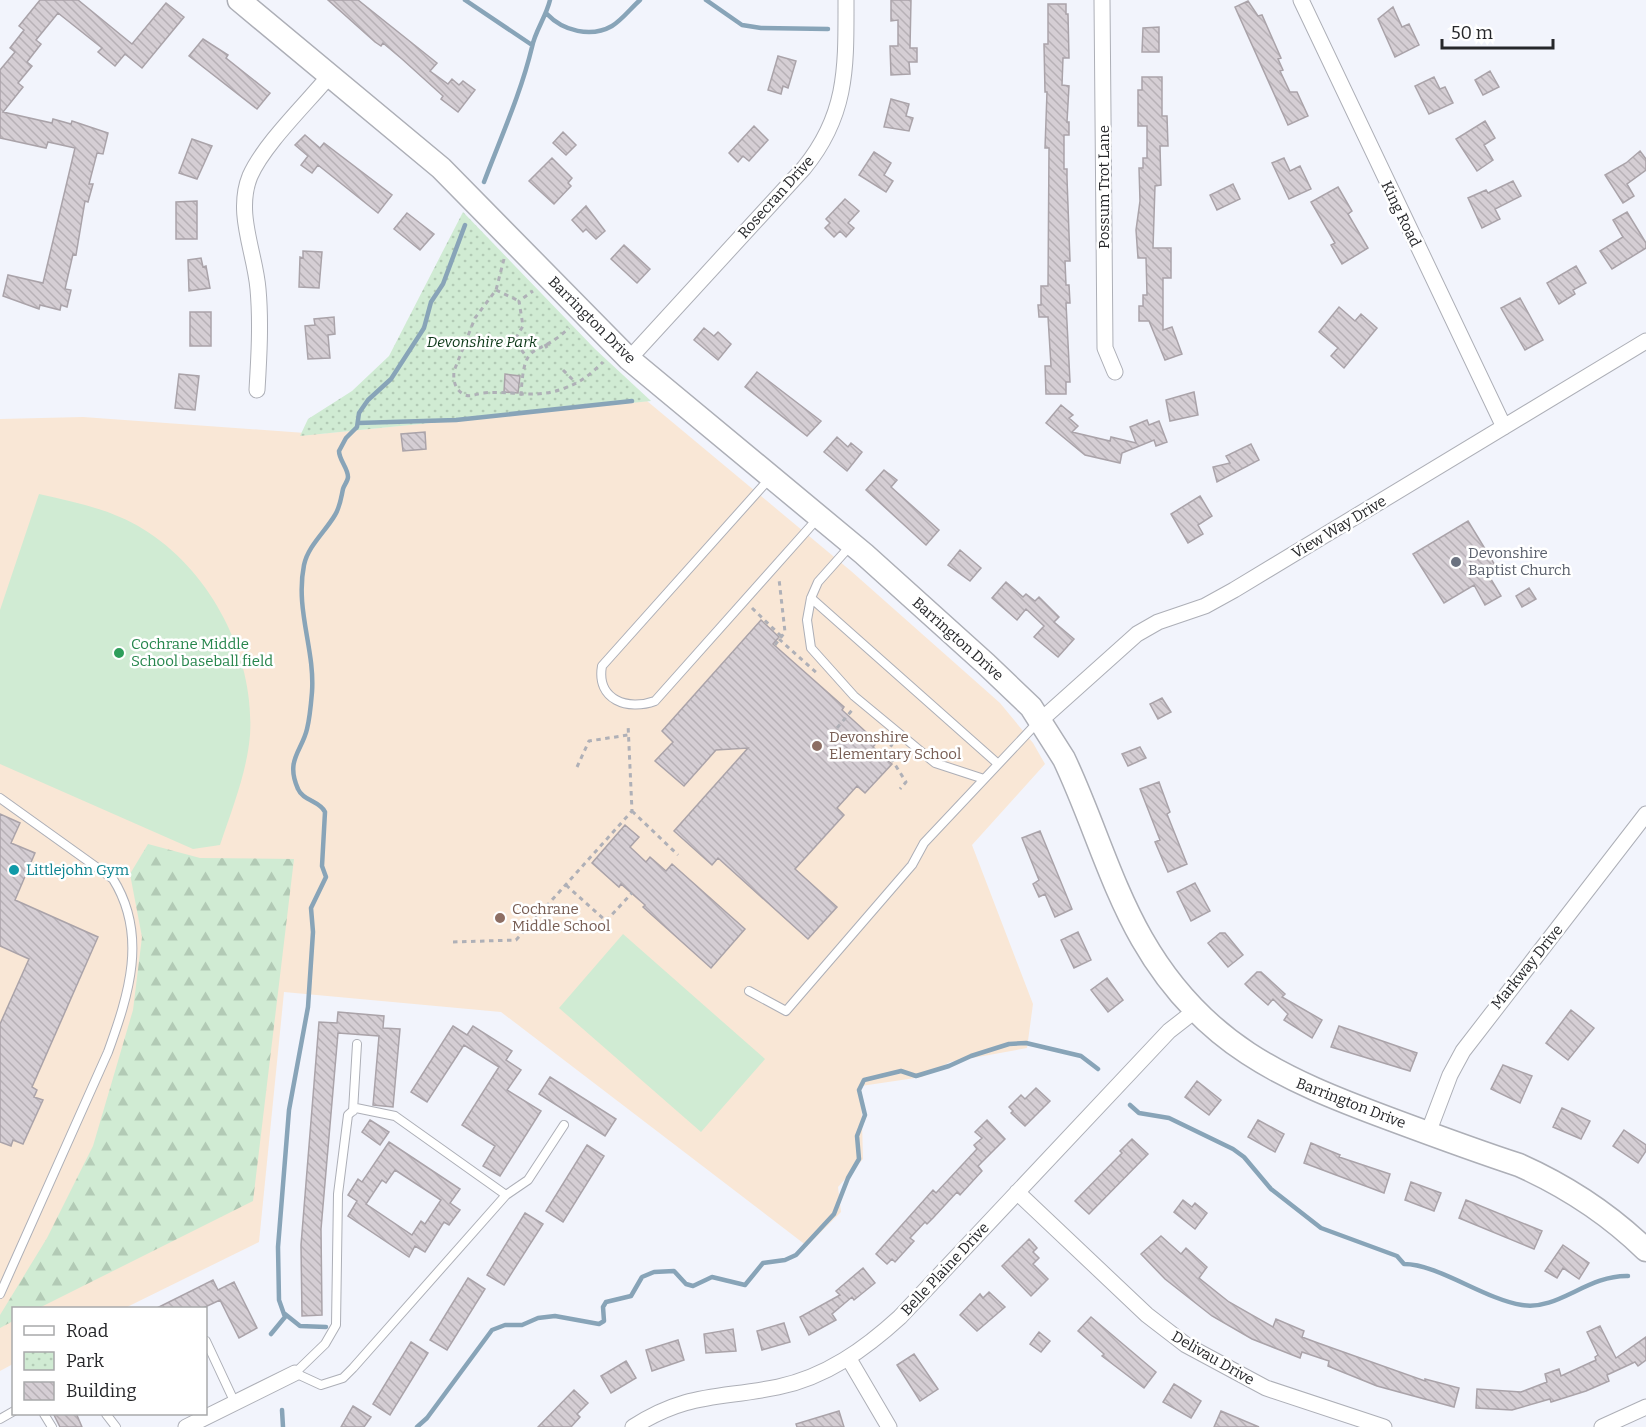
<svg xmlns="http://www.w3.org/2000/svg" width="1646" height="1427" viewBox="0 0 1646 1427" font-family="Bitter,serif">
  <style>
    .education { fill: #f9e7d6 }
    .grass { fill: #d0ebd3 }
    .forest { fill: url(#forest-firs) }
    .park { fill: url(#park-dots) }
    .lines { fill: none; stroke-linecap: round; stroke-linejoin: round }
    .stream { stroke: #88a4b8; stroke-width: 4.5 }
    .building { fill: url(#building-back-hatch); stroke: #aaa3a9; stroke-width: 1.5; fill-rule: evenodd }
    .lane-casing { stroke: #adafb7; stroke-width: 10 }
    .street-casing { stroke: #adafb7; stroke-width: 17 }
    .secondary-casing { stroke: #adafb7; stroke-width: 25 }
    .path { stroke: #afb0b7; stroke-width: 3; stroke-dasharray: 4.5 4.5; stroke-linecap: butt }
    .lane { stroke: #fff; stroke-width: 8 }
    .street { stroke: #fff; stroke-width: 15 }
    .secondary { stroke: #fff; stroke-width: 22 }
    .worship-dot { fill: #6b7280; stroke: #fff; stroke-width: 2 }
    .leisure-dot { fill: #2e9e5b; stroke: #fff; stroke-width: 2 }
    .education-dot { fill: #8d6e63; stroke: #fff; stroke-width: 2 }
    .culture-dot { fill: #0f9aa8; stroke: #fff; stroke-width: 2 }
    .labels { text-anchor: middle; dominant-baseline: central; stroke-width: 5; stroke-linejoin: round; paint-order: stroke }
    .street-label { font-size: 15px; fill: #26272a; stroke: #fff }
    .park-label { font-size: 15px; font-style: italic; fill: #0c3717; stroke: #fff }
    .worship-label { font-size: 15px; fill: #5b616d; stroke: #fff; text-anchor: start }
    .leisure-label { font-size: 15px; fill: #27864d; stroke: #fff; text-anchor: start }
    .education-label { font-size: 15px; fill: #785e54; stroke: #fff; text-anchor: start }
    .culture-label { font-size: 15px; fill: #0d838f; stroke: #fff; text-anchor: start }
  </style>
  <defs>
    <pattern id="forest-firs" width="22" height="20" patternUnits="userSpaceOnUse" patternTransform="scale(1.5)"><rect width="22" height="20" fill="#d0ebd3"/><path d="M5 1l3.5 6h-7zM16 11l3.5 6h-7z" fill="#b2cab5"/></pattern>
    <pattern id="park-dots" width="8" height="8" patternUnits="userSpaceOnUse" patternTransform="scale(1.5)"><rect width="8" height="8" fill="#d0ebd3"/><path d="M2 2h.1M6 6h.1" fill="none" stroke="#b2cab5" stroke-width="1.8" stroke-linecap="round"/></pattern>
    <pattern id="building-back-hatch" width="6" height="6" patternUnits="userSpaceOnUse" patternTransform="scale(1.5)"><rect width="6" height="6" fill="#d5ced4"/><path d="M-1 5l2 2M0 0l6 6M5-1l2 2" fill="none" stroke="#b7b1b6"/></pattern>
  </defs>
  <rect width="100%" height="100%" fill="#f2f4fc"/>
  <path class="education" d="M647 401 851 571 1000 703 1033 743 1045 764 972 845 1033 1004 1027 1048 950 1062 922 1077 861 1086 863 1159 838 1187 841 1212 807 1246 501 1012 284 992 259 1242 125 1308H14L13 1364 0 1371V419L83 417 319 434Z"/>
  <path class="grass" d="M39 494C74 502 111 509 143 529 210 570 255 655 250 735 247 772 232 809 220 845L193 849 0 764V610Z
    M623 934 765 1059 701 1132 559 1008Z"/>
  <path class="forest" d="M148 844 200 858 294 859 253 1201 39 1308H14L13 1321 0 1328V1315L47 1238 93 1146 133 1010 142 937 130 874Z"/>
  <path class="park" d="M463 212 595 349 651 401 300 436 308 419 352 391 389 356Z"/>
  <g class="lines">
    <path class="stream" d="M465 0 532 45
      M706 0 742 25 761 28 828 29
      M547 14C563 31 591 38 612 26 622 20 631 8 640 0
      M484 182C501 137 521 93 532 47 535 31 546 17 550 0
      M358 423 456 420 632 401
      M1130 1105 1139 1113 1169 1118 1233 1149 1244 1157 1271 1189 1321 1228 1397 1256 1404 1264C1438 1264 1484 1299 1522 1305 1558 1311 1587 1275 1628 1276
      M285 1314 300 1326 326 1327
      M271 1334 285 1317 279 1300 278 1247 289 1110 308 1007 313 932 311 908 326 877 322 866 325 812C320 801 303 801 298 789 285 760 302 751 307 729 310 717 311 704 312 692 315 649 295 610 304 565 308 546 325 532 335 515 340 507 341 498 343 489 344 485 348 481 348 477 348 468 339 460 339 451L346 438 357 427 359 413 368 400 391 379 424 328 431 302 443 284 465 225
      M282 1410 283 1427
      M417 1427 427 1418 492 1330 505 1325H522L538 1318 555 1316 599 1324 604 1321 603 1307 606 1302 631 1296 642 1277 654 1272 674 1271 686 1284 693 1286 712 1277 745 1285 763 1263 785 1260 796 1255 834 1214 848 1178 859 1159 857 1136 865 1115 859 1090 864 1080 901 1071 916 1076 949 1066 971 1056 1009 1044 1026 1043 1081 1056 1098 1069"/>
  </g>
  <path class="building" d="M40 0H78L132 44 166 3 184 17 142 68 125 54 115 66 98 52 102 48 58 13 36 40 41 44 27 62 32 66 18 83 23 87 3 112 52 123 53 119 71 124 72 121 108 133 103 154 97 153 89 184H93L88 202 85 201 76 255 73 254 65 289 71 290 67 307 61 305 60 310 40 305 39 309 3 296 8 275 43 283 75 148 48 142 46 148 0 138V70L15 52 10 48 24 30 19 26Z
    M328 0H358L437 63 430 71 448 84 452 79 459 85 463 81 475 90 458 112 441 99 443 96 402 59 383 43 381 46 375 42Z
    M891 0H911L910 48H917V62H909L910 74 891 75 890 46H898V20L891 21Z
    M1248 1 1258 16 1262 15 1281 58 1278 59 1283 70 1280 71 1290 92H1297L1308 116 1288 125 1235 7Z
    M1048 4H1066V14H1068L1069 58H1063L1062 85 1069 86 1067 122H1069V135H1064V169H1067V178L1070 261H1065L1066 285H1069L1070 303H1066L1070 382H1066V394H1046L1045 366H1051L1048 317H1039L1038 305H1041V286H1048L1049 148H1045L1047 92H1045L1044 44H1048Z
    M1393 7 1402 27 1409 24 1419 45 1395 57 1378 19Z
    M1159 27V52H1142L1143 28Z
    M203 39 228 55 226 58 270 93 257 109 189 56Z
    M778 56 796 61 788 88 783 86 781 94 768 90Z
    M1490 71 1499 87 1483 95 1475 80Z
    M1142 77H1162V116H1167L1168 146H1160L1161 185 1155 186 1153 248H1171V278H1163V330L1172 327 1182 354 1165 360 1149 321H1139V306H1143V295H1147L1146 258H1138L1136 230 1140 201 1139 168H1143V158H1147V126H1138V90H1142Z
    M1434 77 1440 89 1445 87 1453 103 1429 114 1415 86Z
    M891 99 909 104 906 116 913 118 909 131 884 127Z
    M1485 121 1495 138 1484 145 1493 160 1477 171 1456 139Z
    M754 126 768 140 749 161 743 156 738 162 729 153Z
    M563 132 576 145 566 155 553 143Z
    M305 135 320 148 324 143 392 195 378 213 318 165 312 173 301 165 308 156 295 145Z
    M192 139 212 146 197 179 179 173Z
    M1640 151 1646 159V170L1627 184 1634 196 1623 203 1605 175 1626 163Z
    M874 152 891 163 884 175 893 181 886 192 859 175Z
    M552 158 572 178 568 183 571 186 554 204 529 181Z
    M1284 158 1290 171 1300 166 1311 189 1289 199 1272 163Z
    M1513 181 1521 196 1495 209 1500 219 1482 228 1468 198 1486 190 1488 193Z
    M1233 184 1240 199 1217 210 1210 195Z
    M1338 187 1352 211 1348 214 1368 248 1342 264 1331 245 1335 243 1311 202Z
    M845 199 859 211 848 223 854 228 846 237 840 231 834 237 825 228 830 223 826 219Z
    M197 201V239H176V202Z
    M586 206 605 231 596 239 586 229 583 232 572 220Z
    M1627 212 1646 243V248L1612 269 1600 251 1623 237 1613 220Z
    M407 213 434 234 420 250 394 229Z
    M624 245 650 269 637 283 611 259Z
    M303 251 322 252 319 288 299 287 300 257 303 258Z
    M201 258 203 267 206 266 210 288 189 291 188 260Z
    M1576 266 1586 283 1573 290 1575 294 1559 304 1547 283Z
    M1520 298 1543 340 1525 350 1501 308Z
    M1339 307 1355 321 1361 314 1377 328 1344 368 1331 356 1338 348 1319 332Z
    M190 312H211V346H190Z
    M334 317 335 334 328 335 330 358 308 359 305 326 315 325 314 319Z
    M704 328 714 336 718 332 731 344 718 360 694 340Z
    M757 372 821 421 807 436 745 387Z
    M179 374 199 376 195 410 175 408Z
    M505 374 520 376 518 393 504 392Z
    M1194 392 1198 415 1170 421 1166 400Z
    M1061 405 1073 415 1069 418 1078 426 1072 432 1110 441 1111 437 1136 443 1130 427 1147 420 1149 425 1159 421 1167 442 1156 446 1154 440 1122 453 1120 463 1085 455 1046 423Z
    M425 432 426 449 403 451 401 434Z
    M837 437 848 447 851 443 862 452 847 471 824 452Z
    M1251 444 1259 460 1217 482 1213 467 1230 463 1226 456Z
    M884 470 897 480 891 487 939 530 926 545 866 490Z
    M1200 496 1212 516 1198 525 1203 534 1188 543 1171 514Z
    M1468 521 1498 570 1489 576 1501 596 1485 605 1474 585 1444 603 1413 554Z
    M960 550 981 568 970 581 948 565Z
    M1006 582 1023 597 1026 594 1035 601 1039 597 1059 617 1054 622 1074 639 1058 657 1034 637 1044 626 1026 609 1017 620 992 598Z
    M1529 588 1536 599 1522 607 1516 596Z
    M761 620 779 637 773 644 844 707 842 710 877 742 873 747 892 764 865 793 857 786 837 808 844 815 795 869 837 907 808 939 718 858 712 865 674 831 748 748 716 750 684 786 655 761 673 742 662 731Z
    M1162 698 1171 712 1158 719 1150 704Z
    M1140 747 1146 758 1128 766 1122 754Z
    M1159 782 1170 812 1167 814 1187 864 1168 872 1155 842 1160 840 1140 789Z
    M0 814 20 823 11 843 35 853 15 900 98 937 32 1087 37 1090 34 1097 43 1100 23 1144 13 1140 11 1146 0 1142V1024L29 959 0 946Z
    M625 825 639 837 630 847 646 862 650 857 666 871 672 864 745 929 711 968 643 907 645 905 621 884 619 887 592 863Z
    M1040 831 1072 909 1055 917 1045 894 1039 897 1033 884 1039 880 1022 838Z
    M1195 883 1210 911 1191 921 1177 892Z
    M1078 932 1091 960 1074 968 1061 940Z
    M1220 933H1225L1243 955 1228 967 1208 943Z
    M1257 972H1261L1285 994 1282 997 1322 1020 1312 1038 1284 1020 1288 1014 1273 999 1268 1005 1251 990 1245 984Z
    M1107 978 1123 1000 1108 1012 1091 990Z
    M1571 1010 1594 1028 1568 1060 1546 1043Z
    M338 1012 384 1016 383 1028 400 1029 393 1107 373 1105 379 1036 338 1033 321 1229 322 1315 302 1316 301 1245 319 1022 337 1023Z
    M453 1026 467 1035 473 1026 512 1051 506 1060 521 1070 507 1090 541 1111 500 1176 483 1166 495 1146 462 1125 499 1067 464 1045 427 1102 411 1092Z
    M1339 1026 1417 1053 1410 1071 1331 1047Z
    M1503 1065 1532 1076 1520 1103 1491 1089Z
    M550 1077 616 1119 605 1136 539 1094Z
    M1197 1081 1221 1100 1209 1115 1185 1097Z
    M1036 1088 1050 1101 1025 1126 1011 1113 1013 1111 1009 1107 1021 1095 1025 1099Z
    M1562 1108 1590 1121 1581 1139 1553 1127Z
    M370 1120 389 1132 380 1145 362 1132Z
    M987 1120 1005 1139 978 1166 982 1171 960 1195 957 1192 933 1218 927 1224 925 1222 910 1238 914 1241 895 1262 892 1259 887 1264 876 1254 933 1190 936 1193 977 1149 974 1145 982 1138 975 1132Z
    M1258 1120 1284 1134 1275 1152 1248 1137Z
    M1624 1130 1646 1145V1151L1638 1163 1613 1146Z
    M1132 1139 1148 1154 1089 1214 1075 1201 1122 1153 1120 1151Z
    M389 1142 460 1189 450 1203 460 1210 449 1225 444 1222 425 1252 415 1246 409 1257 348 1216 357 1201 348 1195 358 1179 362 1182ZM395 1170 441 1200 425 1224 421 1221 412 1235 366 1204 382 1180 386 1183Z
    M1311 1143 1340 1155 1339 1157 1390 1174 1384 1193 1304 1163Z
    M587 1145 604 1156 563 1222 546 1211Z
    M1411 1182 1441 1193 1434 1211 1405 1200Z
    M1183 1200 1192 1207 1195 1203 1207 1213 1195 1229 1174 1212Z
    M1466 1200 1542 1231 1534 1249 1459 1218Z
    M525 1213 543 1224 504 1285 487 1275Z
    M1161 1236 1181 1254 1186 1248 1207 1267 1199 1278 1229 1302 1273 1327 1276 1319 1304 1331 1302 1337 1318 1343 1425 1381V1379L1459 1388 1454 1407 1377 1386 1335 1369 1328 1366 1329 1361 1302 1352 1300 1358 1252 1339 1212 1316 1165 1279 1141 1254Z
    M1029 1239 1037 1248 1033 1252 1039 1258 1033 1264 1048 1279 1031 1296 1002 1266Z
    M1563 1245 1589 1263 1579 1279 1563 1268 1557 1278 1545 1271Z
    M863 1268 875 1283 854 1300 852 1297 832 1314 836 1320 809 1335 800 1317 840 1295 836 1291Z
    M468 1278 485 1289 447 1350 430 1340Z
    M213 1280 218 1290 234 1282 257 1328 239 1338 220 1300 203 1308H157Z
    M989 1292 1005 1307 977 1331 960 1315 980 1294 983 1298Z
    M1091 1317 1156 1372 1144 1388 1102 1356 1104 1354 1078 1331Z
    M784 1323 790 1342 762 1350 757 1331Z
    M1600 1326 1616 1358 1646 1337V1360L1638 1366 1635 1362 1607 1375 1609 1381 1586 1391 1551 1402 1550 1399 1512 1410 1476 1408 1477 1389 1521 1392 1547 1382 1545 1374 1559 1369 1561 1376 1596 1360 1595 1357 1598 1355 1587 1332Z
    M733 1329 736 1351 706 1353 704 1334Z
    M1039 1332 1050 1341 1041 1352 1030 1344Z
    M678 1340 684 1360 652 1371 646 1350Z
    M411 1342 428 1353 390 1415 373 1404Z
    M914 1354 938 1389 920 1401 897 1365Z
    M626 1361 636 1378 611 1393 601 1376Z
    M1174 1384 1201 1401 1191 1418 1163 1402Z
    M574 1390 588 1403 577 1414 580 1417 571 1427H538Z
    M353 1406 371 1417 364 1427H341Z
    M839 1411 844 1427H797L796 1424Z
    M1221 1411 1259 1427H1214Z
    M53 1413H76L82 1427H60Z"/>
  <g class="lines">
    <defs>
      <path id="lane" d="M770 478 602 666C596 700 628 711 655 701L818 518
        M851 545 818 582 811 598 807 620 811 648 854 696 935 763 984 779
        M811 598 997 763
        M0 798 113 879C148 935 129 994 108 1052L0 1294
        M749 991 786 1011 912 865 924 843 1037 723
        M356 1108 395 1116 506 1195 353 1368 343 1378 321 1385 295 1373 325 1344 336 1325 338 1194 348 1115Z
        M353 1111 357 1044
        M506 1195 528 1180 564 1125
        M206 1341 235 1403
        M44 1414 52 1427
        M106 1414 116 1427
        M0 1419 14 1411"/>
      <path id="street" d="M1102 0 1105 348 1115 372
        M1301 0 1504 427
        M629 359 804 168C848 114 846 66 846 0
        M257 390C259 357 261 322 258 289 255 252 235 213 250 176 264 144 307 103 330 75
        M1041 720 1137 634 1158 622 1205 606 1234 590 1646 341
        M1428 1133 1450 1075 1463 1051 1646 814
        M1017 1192 1147 1315 1186 1345 1266 1388 1384 1427
        M849 1359 889 1427
        M186 1427 295 1373
        M633 1427C688 1392 719 1399 778 1387 826 1377 865 1349 900 1317L1169 1031 1196 1010
        M1602 1427 1646 1407"/>
      <path id="secondary" d="M239 0 441 168 629 359 864 554 986 664 1031 707 1064 759C1092 818 1110 883 1142 939 1202 1044 1282 1079 1390 1119 1433 1135 1476 1151 1519 1165 1566 1186 1609 1214 1646 1250"/>
    </defs>
    <use href="#lane" class="lane-casing"/>
    <use href="#street" class="street-casing"/>
    <use href="#secondary" class="secondary-casing"/>
    <path class="path" d="M504 259 496 290 475 318 454 371C453 381 455 390 465 395 471 397 476 394 483 393 511 390 534 400 565 388 580 383 592 373 603 362
      M496 290 519 301
      M510 336 527 357
      M545 344 548 350
      M511 346 523 326 519 301 533 291
      M563 370 576 383
      M521 396C524 335 535 361 569 328
      M752 608 781 636
      M779 639 818 674
      M775 645 785 632 779 579
      M837 728 853 709
      M893 743 887 752 906 782 900 789
      M577 767 589 741 628 735
      M632 811 678 855
      M566 885 606 921 632 893
      M453 942 516 940 632 811 628 724"/>
    <use href="#lane" class="lane"/>
    <use href="#street" class="street"/>
    <use href="#secondary" class="secondary"/>
  </g>
  <circle class="worship-dot" cx="1456" cy="562" r="6"/>
  <circle class="leisure-dot" cx="119" cy="653" r="6"/>
  <g class="education-dot">
    <circle cx="817" cy="746" r="6"/>
    <circle cx="500" cy="918" r="6"/>
  </g>
  <circle class="culture-dot" cx="14" cy="870" r="6"/>
  <g class="labels">
    <g class="street-label">
      <text transform="translate(1104 187) rotate(-90)">Possum Trot Lane</text>
      <text transform="translate(776 197) rotate(-48)">Rosecran Drive</text>
      <text transform="translate(1401 214) rotate(64)">King Road</text>
      <text transform="translate(592 320) rotate(45)">Barrington Drive</text>
      <text transform="translate(1339 527) rotate(-31)">View Way Drive</text>
      <text transform="translate(958 639) rotate(42)">Barrington Drive</text>
      <text transform="translate(1527 967) rotate(-51)">Markway Drive</text>
      <text transform="translate(1351 1103) rotate(21)">Barrington Drive</text>
      <text transform="translate(945 1269) rotate(-47)">Belle Plaine Drive</text>
      <text transform="translate(1213 1358) rotate(30)">Delivau Drive</text>
    </g>
    <g class="park-label">
      <text x="482" y="342">Devonshire Park</text>
    </g>
    <g class="worship-label">
      <text x="1468" y="553">Devonshire<tspan x="1468" dy="17">Baptist Church</tspan></text>
    </g>
    <g class="leisure-label">
      <text x="131" y="644">Cochrane Middle<tspan x="131" dy="17">School baseball field</tspan></text>
    </g>
    <g class="education-label">
      <text x="829" y="737">Devonshire<tspan x="829" dy="17">Elementary School</tspan></text>
      <text x="512" y="909">Cochrane<tspan x="512" dy="17">Middle School</tspan></text>
    </g>
    <g class="culture-label">
      <text x="26" y="870">Littlejohn Gym</text>
    </g>
  </g>
  <rect x="12" y="1307" width="195" height="108" fill="#ffffff" stroke="#a8a9aa" stroke-width="1.5"/>
  <rect x="24" y="1326" width="30" height="9" fill="#ffffff" stroke="#a8a9aa" stroke-width="1.5"/>
  <text x="66" y="1337" font-size="18" fill="#26272a">Road</text>
  <rect x="24" y="1352" width="30" height="18" fill="url(#park-dots)" stroke="#a8a9aa" stroke-width="1.5"/>
  <text x="66" y="1367" font-size="18" fill="#26272a">Park</text>
  <rect x="24" y="1382" width="30" height="18" fill="url(#building-back-hatch)" stroke="#a8a9aa" stroke-width="1.5"/>
  <text x="66" y="1397" font-size="18" fill="#26272a">Building</text>
  <path d="M1442 39v9h111v-9" fill="none" stroke="#26272a" stroke-width="3"/>
  <text x="1451" y="39" font-size="18" fill="#26272a" stroke="#ffffff" stroke-width="4.5" paint-order="stroke">50 m</text>
</svg>
